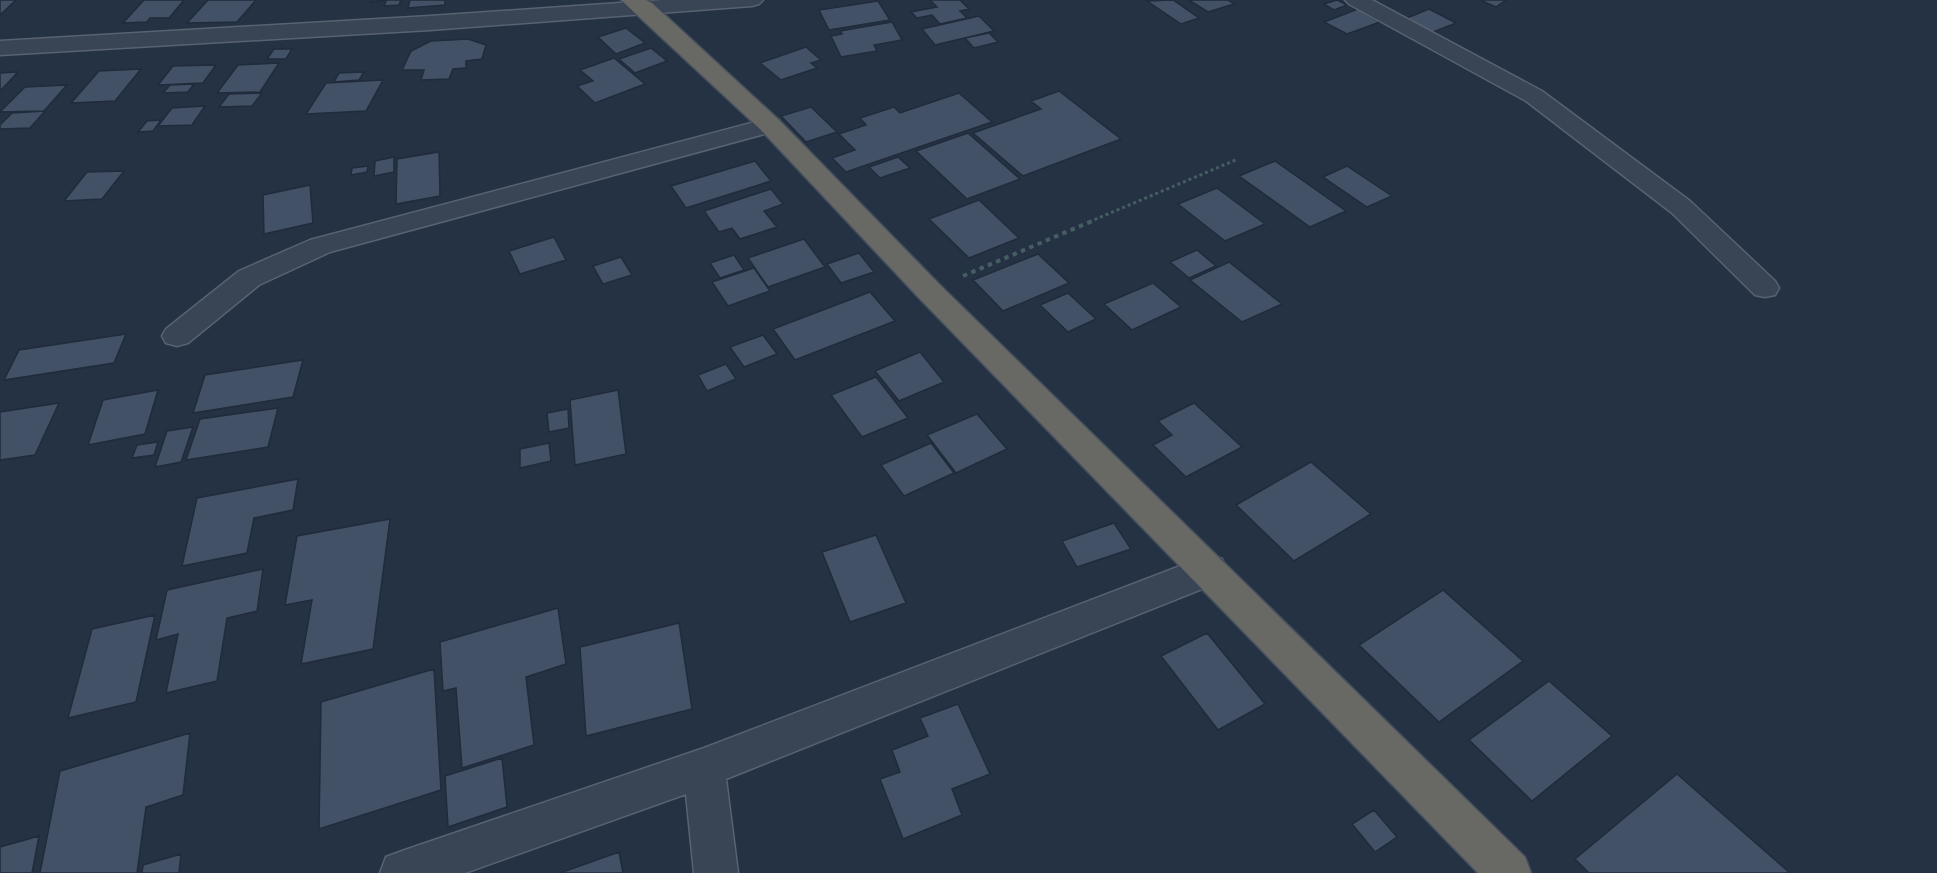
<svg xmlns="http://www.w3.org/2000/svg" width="1937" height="873" viewBox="0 0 1937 873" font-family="'Fira Sans',sans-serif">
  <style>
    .building { fill: #435167; stroke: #202b3b; stroke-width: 1.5 }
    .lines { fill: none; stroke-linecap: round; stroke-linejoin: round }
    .minor-casing { stroke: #586271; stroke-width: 3 }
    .trunk-casing { stroke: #444f5e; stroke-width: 3 }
    .path-far1 { stroke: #455e61; stroke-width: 3; stroke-dasharray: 3 3; stroke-linecap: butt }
    .path { stroke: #455e61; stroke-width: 4; stroke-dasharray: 4.5 4.5; stroke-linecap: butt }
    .minor { fill: #394454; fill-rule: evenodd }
    .trunk { fill: #686865; fill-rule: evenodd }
  </style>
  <rect width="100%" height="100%" fill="#253244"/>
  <path class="building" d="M0 0H16L0 15Z
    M144 0H184L169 18H150L147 22 123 23Z
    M208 0H256L237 22 187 23Z
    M371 0H401L399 5 384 6 386 1 371 2Z
    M410 0H445V5L408 8Z
    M930 0H960L969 9 960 11 967 18 940 24 932 15 917 18 911 12 937 7Z
    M1173 0 1199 18 1181 24 1147 1Z
    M1189 0H1228L1234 4 1208 12Z
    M1337 0 1347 5 1334 10 1324 4Z
    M1480 0H1506L1496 7Z
    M878 1 890 20 829 30 819 10Z
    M1358 9 1380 22 1347 34 1324 22Z
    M1429 9 1456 23 1428 34 1402 20Z
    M979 16 994 31 935 45 922 29Z
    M892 22 902 40 874 45 877 51 841 57 831 36 842 34 840 31Z
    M626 28 645 43 616 54 598 37Z
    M989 33 998 42 974 48 965 38Z
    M468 39 486 45 482 59 466 61V68L453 69 449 79 421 80 424 70H402L411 51 431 41Z
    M806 47 821 60 811 63 817 68 781 80 760 63Z
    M651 48 667 61 635 73 619 59Z
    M274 49H292L286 59H267Z
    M614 58 645 84 595 103 577 86 593 81 580 70Z
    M279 63 260 92 217 93 238 65Z
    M216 65 203 83 158 85 173 66Z
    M141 69 115 101 71 103 99 71Z
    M18 72 0 91V73Z
    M364 72 359 80 334 82 339 73Z
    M383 80 366 111 306 114 326 83Z
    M194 84 188 92 163 93 170 85Z
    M67 85 44 111 0 112 25 87Z
    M1059 91 1121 139 1023 176 973 133 1041 109 1031 101Z
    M262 93 252 106 219 107 229 94Z
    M959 93 992 122 846 172 832 158 855 150 839 134 866 125 860 118 894 107 900 113Z
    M205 106 192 125 158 126 172 108Z
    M811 107 837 132 806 142 781 116Z
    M45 111 30 128 0 129V125L12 113Z
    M161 120 153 131 138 132 147 121Z
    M968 133 1020 179 967 199 916 151Z
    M439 152 440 196 396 204 397 159Z
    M394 157V172L374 176 375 161Z
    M898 157 910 168 880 178 869 167Z
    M755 161 771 181 686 208 671 186Z
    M1275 161 1346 211 1310 227 1239 176Z
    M368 166 367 172 351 175 352 168Z
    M1347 166 1392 196 1367 207 1323 177Z
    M124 171 102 199 64 201 87 172Z
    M310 185 313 223 264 234 263 195Z
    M1217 188 1265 224 1225 241 1178 204Z
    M771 189 783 204 764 211 777 227 740 239 732 228 719 232 704 211Z
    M979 200 1019 238 969 258 929 219Z
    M554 237 566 260 520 274 509 251Z
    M804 239 825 267 768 287 748 258Z
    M1197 250 1216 266 1189 278 1170 262Z
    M859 253 874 272 841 283 827 264Z
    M1038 254 1069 283 1003 311 973 280Z
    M734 255 744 270 720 278 710 263Z
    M621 257 632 275 603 284 593 266Z
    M1229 262 1282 304 1242 322 1190 280Z
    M754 268 770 291 728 306 712 282Z
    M1153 283 1181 307 1132 330 1104 304Z
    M870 292 895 321 795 360 773 329Z
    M1068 293 1096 319 1068 332 1040 305Z
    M126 334 114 363 4 380 19 350Z
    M763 335 777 354 744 367 730 347Z
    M920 352 944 382 899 401 875 371Z
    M303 360 293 397 193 413 205 375Z
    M726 364 736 379 707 391 698 375Z
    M876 377 908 418 862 437 831 395Z
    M158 390 145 434 88 445 103 400Z
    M618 390 626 454 575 465 570 400Z
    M59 403 35 455 0 460V412Z
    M1194 403 1242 447 1186 477 1153 445 1172 435 1158 421Z
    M278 408 268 447 186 460 200 419Z
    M568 409 569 428 549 432 547 413Z
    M977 414 1007 449 956 473 927 435Z
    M193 427 181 462 155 467 167 431Z
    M158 442 154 455 132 458 137 445Z
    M549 443 551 461 520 468V449Z
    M931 443 954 473 904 496 881 465Z
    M1311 462 1371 514 1294 561 1236 505Z
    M298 479 293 510 254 518 247 553 182 566 197 498Z
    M390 519 373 649 301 664 312 600 285 605 297 536Z
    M1114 523 1131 549 1077 567 1062 541Z
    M876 535 906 603 850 622 822 552Z
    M263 569 257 611 227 618 217 681 166 693 178 634 156 640 167 590Z
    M1443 590 1523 661 1439 722 1359 645Z
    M558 608 566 664 526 677 534 745 462 768 456 688 443 691 440 642Z
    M155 615 136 702 68 718 92 629Z
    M679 623 692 709 586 736 580 647Z
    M1207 633 1265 704 1218 730 1161 656Z
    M434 669 441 790 319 829 321 702Z
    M1549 681 1612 736 1532 801 1469 740Z
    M958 704 990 774 952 789 962 815 903 839 880 779 900 772 892 750 928 736 920 718Z
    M190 733 183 795 146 807 137 873H40L60 771Z
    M502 758 507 807 448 827 445 776Z
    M1677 774 1790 873H1589L1575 859Z
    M1374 810 1397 837 1375 852 1352 824Z
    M39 836 32 873H0V847Z
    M619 852 623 873H560Z
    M181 854 179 873H142L143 865Z"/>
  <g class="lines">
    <defs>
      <path id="minor" d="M663 0H763L759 4 752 6 430 30 0 55V41L430 16Z
        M1345 0H1372L1542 91 1690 201 1775 281 1779 288 1775 295 1765 297 1755 295 1672 213 1526 101 1349 4Z
        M770 118 779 120 782 125 779 130 330 252 259 285 188 343 177 346 166 343 162 336 166 329 239 271 310 240Z
        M1209 555 1222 559 1227 570 1222 581 726 779 738 873H694L686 794 465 873H380L386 857 402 851 704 748Z"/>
      <path id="trunk" d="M621 0H646L652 3 779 120 939 284 1525 857 1531 873H1478L919 298 761 130Z"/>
    </defs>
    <use href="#minor" class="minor-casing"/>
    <use href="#trunk" class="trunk-casing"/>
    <path class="path-far1" d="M1089 222 1238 159"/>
    <path class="path" d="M963 276 1092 221"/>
    <use href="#minor" class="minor"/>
    <use href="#trunk" class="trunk"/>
  </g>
</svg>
